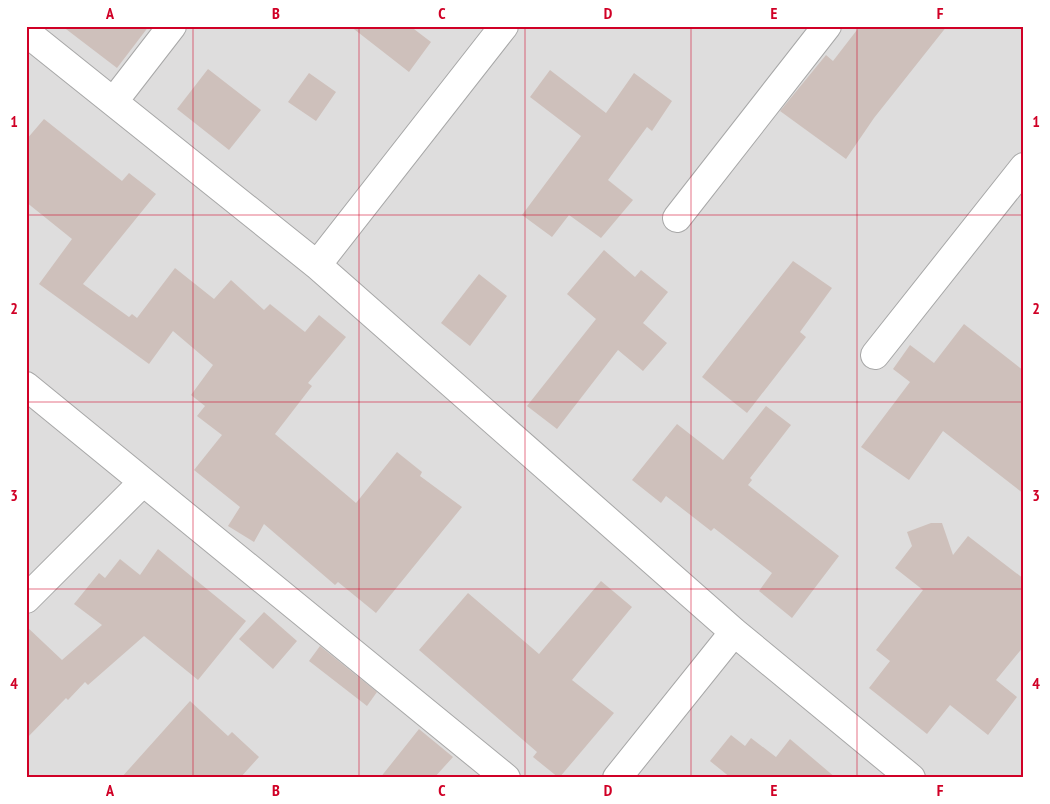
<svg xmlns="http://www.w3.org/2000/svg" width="1050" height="804" viewBox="0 0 1050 804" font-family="'PT Sans Narrow',sans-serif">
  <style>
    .residential { fill: #dedddd }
    .building { fill: #cec0bb }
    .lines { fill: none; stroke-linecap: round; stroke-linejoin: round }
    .minor-casing { stroke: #a7a7a7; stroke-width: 30 }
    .minor { stroke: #fff; stroke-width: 28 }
    .grid { fill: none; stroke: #d00026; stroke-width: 1; stroke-opacity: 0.55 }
    .neatline { fill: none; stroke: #d00026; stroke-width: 2 }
    .grid-label { font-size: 16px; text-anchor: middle; font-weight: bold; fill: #d00026 }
  </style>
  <rect width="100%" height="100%" fill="#f1ebe5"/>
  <path class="residential" d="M26 26H1024V778H26Z"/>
  <path class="building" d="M62 26H149L117 68Z
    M350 26H410L431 42 409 72Z
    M860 26H947L874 118 846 159 780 111 826 55 833 61Z
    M208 69 261 110 229 150 177 109Z
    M550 70 606 113 634 73 672 101 652 131 647 127 608 180 633 200 601 238 569 215 552 237 522 215 581 136 530 97Z
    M309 73 336 92 316 121 288 102Z
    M44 119 122 181 129 173 156 194 83 284 129 317 132 314 137 318 175 268 214 299 231 280 264 310 270 304 305 332 319 315 346 337 308 383 312 386 275 434 356 503 397 452 422 472 420 476 462 507 376 613 338 582 335 585 264 524 254 542 228 526 240 507 194 470 222 435 197 416 205 406 191 395 213 365 173 331 149 364 39 284 72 239 26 202V140Z
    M604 250 635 277 641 270 668 292 643 323 667 343 643 371 618 350 557 429 527 406 596 319 567 294Z
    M793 261 832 288 800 332 806 337 747 413 702 377Z
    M479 274 507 296 470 346 441 323Z
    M964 324 1024 371V494L943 431 909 480 861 447 910 382 893 369 910 345 934 363Z
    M766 406 791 425 750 478 752 480 748 485 839 556 792 618 759 591 772 573 714 528 711 531 666 496 661 503 632 480 677 424 723 460Z
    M931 523H942L953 555 968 536 1024 579V646L996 680 1017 697 988 735 950 705 927 734 869 688 890 661 876 650 923 590 895 568 912 546 907 532Z
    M158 549 246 621 198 680 144 636 88 685 85 682 68 700 66 698 26 739V626L62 660 102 625 74 604 99 573 105 578 120 559 140 575Z
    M601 581 632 607 572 680 614 713 559 778 533 757 537 752 419 650 468 593 539 654Z
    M264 612 297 641 273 669 239 639Z
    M320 646 377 692 367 706 309 661Z
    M190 701 228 736 232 732 259 757 240 778H121Z
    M419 729 453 757 434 778H380Z
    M731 735 745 746 751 738 776 757 790 739 836 778H731L710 761Z"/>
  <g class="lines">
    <defs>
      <path id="minor" d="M26 32 317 265 734 632 911 778
        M114 101 172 26
        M677 218 827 26
        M317 265 504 26
        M875 355 1024 167
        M26 386 506 778
        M26 599 143 482
        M617 778 734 632"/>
    </defs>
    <use href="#minor" class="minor-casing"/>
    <use href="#minor" class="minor"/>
  </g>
  <path class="grid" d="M193 26V778M359 26V778M525 26V778M691 26V778M857 26V778M26 215H1024M26 402H1024M26 589H1024"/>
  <rect width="1050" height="804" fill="none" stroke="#ffffff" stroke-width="55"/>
  <rect x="28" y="28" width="994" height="748" class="neatline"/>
  <g class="grid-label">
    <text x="110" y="19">A</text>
    <text x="276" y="19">B</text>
    <text x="442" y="19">C</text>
    <text x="608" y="19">D</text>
    <text x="774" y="19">E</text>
    <text x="940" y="19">F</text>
    <text x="14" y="127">1</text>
    <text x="1036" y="127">1</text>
    <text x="14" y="314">2</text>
    <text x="1036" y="314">2</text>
    <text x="14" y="501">3</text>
    <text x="1036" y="501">3</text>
    <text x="14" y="689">4</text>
    <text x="1036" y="689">4</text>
    <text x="110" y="796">A</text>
    <text x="276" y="796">B</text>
    <text x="442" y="796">C</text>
    <text x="608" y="796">D</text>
    <text x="774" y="796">E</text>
    <text x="940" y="796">F</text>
  </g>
</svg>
